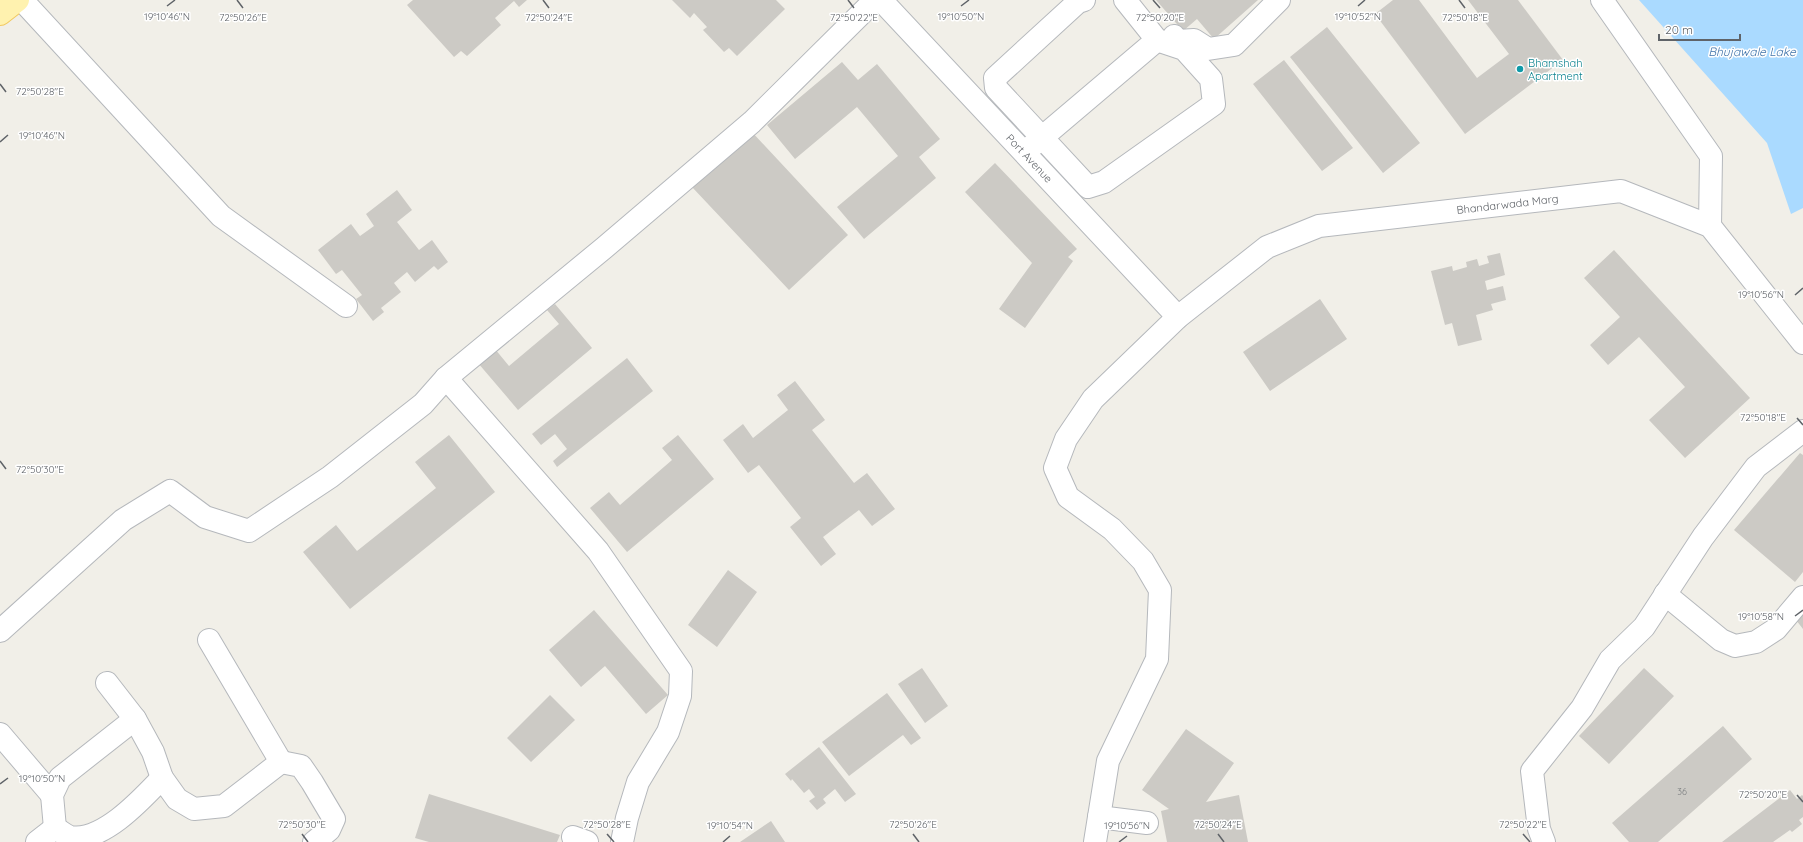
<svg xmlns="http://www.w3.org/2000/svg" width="1803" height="842" viewBox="0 0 1803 842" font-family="Quicksand,sans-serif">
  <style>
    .water { fill: #aadaff }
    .building { fill: #cccac5 }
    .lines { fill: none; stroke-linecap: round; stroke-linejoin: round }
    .minor-casing { stroke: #b5b8bc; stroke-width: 24 }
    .major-casing { stroke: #f2c960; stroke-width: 24 }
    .minor { stroke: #fff; stroke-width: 22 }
    .major { stroke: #fff2af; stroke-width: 22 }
    .ticks { fill: none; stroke: #5f6368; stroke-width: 1.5 }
    .culture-dot { fill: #0f9aa8; stroke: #fff; stroke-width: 1.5 }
    .labels { text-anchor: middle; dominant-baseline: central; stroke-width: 3; stroke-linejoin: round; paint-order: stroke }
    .number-label { font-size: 9px; fill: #7a7d7f }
    .culture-label { font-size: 11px; fill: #0d838f; stroke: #fff; text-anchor: start }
    .street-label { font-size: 11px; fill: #5f6368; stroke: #fff }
    .water-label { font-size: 12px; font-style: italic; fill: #4174aa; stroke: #fff }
    .ticks-label { font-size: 10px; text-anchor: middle; fill: #5f6368; stroke: #fff; stroke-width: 3; stroke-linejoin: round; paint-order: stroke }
  </style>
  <rect width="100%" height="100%" fill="#f1efe8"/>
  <path class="water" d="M1639 0H1803V208L1791 214 1767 143Z"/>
  <path class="building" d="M413 0H527L519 7 514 1 495 18 501 25 467 56 461 51 454 57 407 5Z
    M672 0H776L785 9 737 56 729 48 724 52 703 30 707 27 694 13 690 18Z
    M1156 0H1258L1214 39 1197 19 1183 31Z
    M1393 0H1419L1477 78 1509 54 1468 0H1518L1563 60 1465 134 1375 14Z
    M1327 27 1420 143 1383 173 1290 57Z
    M1284 60 1353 148 1322 171 1253 84Z
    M842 62 858 80 877 64 940 139 919 157 936 178 864 239 837 207 898 156 857 107 795 159 767 125Z
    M751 131 848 235 789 290 692 187Z
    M995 163 1077 249 1068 257 1073 261 1025 328 999 309 1032 263 965 192Z
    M397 190 412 210 397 222 419 250 432 240 448 262 438 270 434 266 415 282 407 272 394 283 401 292 381 308 384 312 373 321 356 299 362 295 342 270 336 274 318 250 351 224 360 236 374 226 366 214Z
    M1614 250 1750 398 1685 458 1649 420 1685 387 1639 337 1608 365 1590 345 1620 317 1584 278Z
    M1500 253 1505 275 1485 281 1487 290 1503 286 1506 300 1491 304 1493 310 1476 315 1482 340 1458 346 1452 323 1445 325 1431 271 1452 266 1453 271 1467 267 1466 262 1477 259 1479 266 1489 263 1487 256Z
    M1320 299 1347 339 1270 391 1243 352Z
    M555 304 592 348 518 410 478 363 495 349 509 366 559 324 547 310Z
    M627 358 653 391 557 467 553 461 567 449 555 434 541 445 532 434Z
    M795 381 825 420 812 430 854 483 867 473 895 509 872 526 859 510 823 537 836 554 821 566 790 527 801 518 759 465 748 473 723 440 743 424 753 438 788 410 777 395Z
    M449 435 495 492 350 609 303 552 336 525 357 551 436 488 415 462Z
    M678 435 714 479 627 552 590 508 609 492 620 505 672 460 662 448Z
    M1800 453 1803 455V572L1795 582 1734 530Z
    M728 570 757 592 717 647 688 625Z
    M594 610 668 695 646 714 605 666 581 687 549 650Z
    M1803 615V629L1796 620Z
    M922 668 948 706 925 723 898 684Z
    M1644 668 1674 696 1609 764 1579 736Z
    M887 693 921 738 911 745 903 735 849 776 822 742Z
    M550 695 575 720 531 762 507 738Z
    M1723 726 1752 759 1658 842H1629L1612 823Z
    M1186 729 1234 763 1206 802 1239 795 1248 842H1167L1161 811 1169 809 1142 790Z
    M819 747 856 794 845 802 835 789 823 799 826 803 817 810 809 801 815 797 809 789 804 793 792 779 791 781 785 774Z
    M1790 790 1797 799 1802 795 1803 796V817L1799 820 1802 824 1792 832 1790 830 1773 842H1722Z
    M429 794 560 835 557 842H429L415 838Z
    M771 821 785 842H740Z"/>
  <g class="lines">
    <defs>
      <g id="minor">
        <path d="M22 0 221 216 346 306"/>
        <path id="s1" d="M881 0 1178 317"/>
        <path d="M1084 0 1078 2 995 78 996 88 1088 187 1104 182 1214 104 1211 79 1184 49 1157 40 1125 0"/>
        <path d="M1602 0 1711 156 1710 226"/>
        <path d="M1174 36 1178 41 1194 40 1208 49 1234 45 1279 0"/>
        <path d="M1032 146 1157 40"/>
        <path d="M446 378 598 551 681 671 680 696 668 732 638 782 627 818 622 842"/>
        <path d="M1665 594 1721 640 1735 646 1756 642 1776 629 1803 597"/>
        <path d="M0 631 123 520 170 491 205 517 249 531 330 477 423 404 446 378 604 248 752 122 875 0"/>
        <path d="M107 683 135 719 153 752 162 778"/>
        <path d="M0 734 52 795"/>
        <path d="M281 762 301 766 312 782 334 819 329 830 314 842"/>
        <path d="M1099 817 1147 823"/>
        <path d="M55 828 52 795 60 778 135 719"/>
        <path d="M573 837 587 842"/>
        <path d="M37 842 55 828C59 830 66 836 71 837 103 842 142 799 162 778L177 799 194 809 224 806 281 762 209 640"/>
        <path id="s2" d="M1095 842 1108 761 1157 659 1160 590 1143 561 1112 529 1068 497 1055 468 1066 439 1093 399 1178 317 1267 247 1319 226 1621 191 1710 226 1803 343"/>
        <path d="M1544 842 1539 829 1532 771 1582 708 1610 660 1644 627 1703 537 1756 467 1803 431"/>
      </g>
      <path id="major" d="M0 14 18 0"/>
    </defs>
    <use href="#minor" class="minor-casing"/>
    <use href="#major" class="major-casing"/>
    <use href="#minor" class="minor"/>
    <use href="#major" class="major"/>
  </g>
  <path class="ticks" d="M237 0 243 8M543 0 549 8M848 0 854 8M1153 0 1160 8M1459 0 1465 8M167 6 175 0M961 6 969 0M1358 6 1365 0M0 84 6 92M0 142 8 135M1795 295 1803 288M1797 418 1803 425M0 461 6 469M1795 616 1803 610M0 784 8 778M1797 795 1803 802M302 834 308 842M607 834 614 842M913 834 919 842M1218 834 1224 842M1523 834 1530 842M723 842 730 836M1119 842 1127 836"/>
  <circle class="culture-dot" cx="1520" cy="69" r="4"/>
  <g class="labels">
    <g class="number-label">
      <text x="1682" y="791">36</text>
    </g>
    <g class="culture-label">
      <text x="1528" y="63">Bhamshah<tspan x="1528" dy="13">Apartment</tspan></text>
    </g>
    <g class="street-label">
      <text stroke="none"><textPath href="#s1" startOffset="217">Port Avenue</textPath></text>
      <text stroke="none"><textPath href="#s2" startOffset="985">Bhandarwada Marg</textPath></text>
    </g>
    <g class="water-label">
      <text x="1752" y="51">Bhujawale Lake</text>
    </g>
  </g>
  <g class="ticks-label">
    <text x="167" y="20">19°10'46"N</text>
    <text x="961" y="20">19°10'50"N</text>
    <text x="1358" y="20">19°10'52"N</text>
    <text x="243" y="21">72°50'26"E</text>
    <text x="1160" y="21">72°50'20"E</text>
    <text x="549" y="21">72°50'24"E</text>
    <text x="854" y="21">72°50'22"E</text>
    <text x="1465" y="21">72°50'18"E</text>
    <text x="40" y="95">72°50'28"E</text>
    <text x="42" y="139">19°10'46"N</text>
    <text x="1761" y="298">19°10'56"N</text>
    <text x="1763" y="421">72°50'18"E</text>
    <text x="40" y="473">72°50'30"E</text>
    <text x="1761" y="620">19°10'58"N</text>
    <text x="42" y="782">19°10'50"N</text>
    <text x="1763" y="798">72°50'20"E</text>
    <text x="302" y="828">72°50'30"E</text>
    <text x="607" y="828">72°50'28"E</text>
    <text x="913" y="828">72°50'26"E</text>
    <text x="1218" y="828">72°50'24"E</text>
    <text x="1523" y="828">72°50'22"E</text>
    <text x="730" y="829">19°10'54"N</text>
    <text x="1127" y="829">19°10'56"N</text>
  </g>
  <path d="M1659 34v6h81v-6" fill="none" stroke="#5f6368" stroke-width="2"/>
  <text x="1665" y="34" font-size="12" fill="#5f6368" stroke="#ffffff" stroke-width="3" paint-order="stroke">20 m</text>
</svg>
